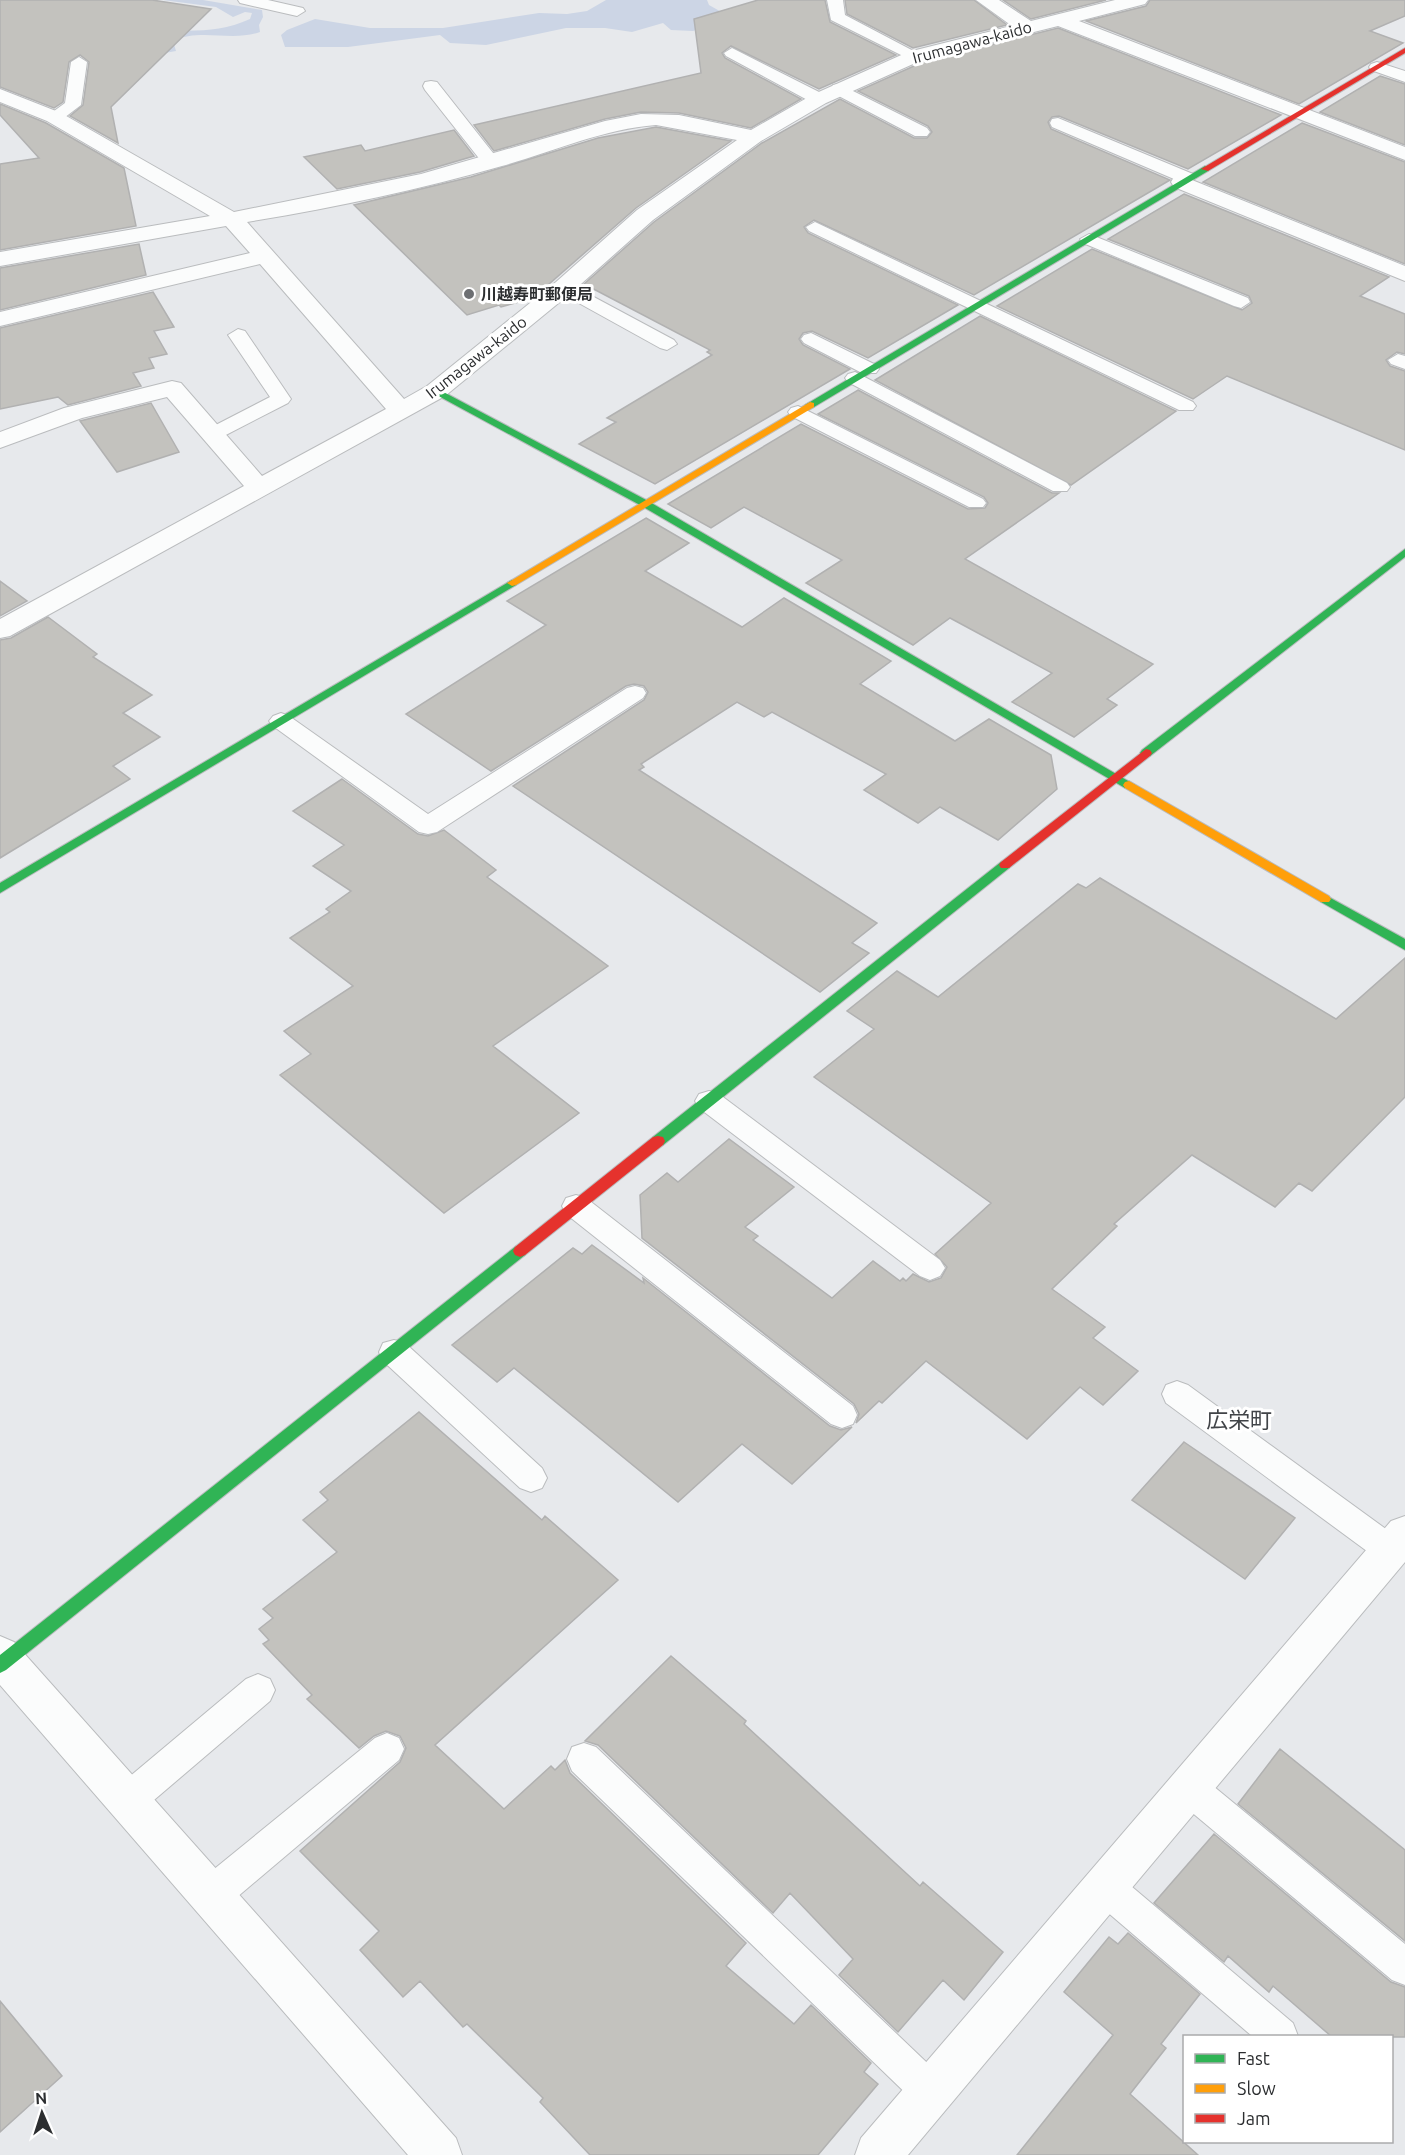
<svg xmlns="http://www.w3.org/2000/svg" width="1405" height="2155" viewBox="0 0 1405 2155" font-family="Ubuntu,'Noto Sans JP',sans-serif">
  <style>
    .green { fill: #ccd5e5 }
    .building { fill: #c3c2be; stroke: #b1b1b1; stroke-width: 1.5 }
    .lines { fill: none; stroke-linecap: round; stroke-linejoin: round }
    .lane-casing { stroke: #babcbe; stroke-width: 2 }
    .street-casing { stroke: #babcbe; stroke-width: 2 }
    .fast-casing { stroke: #babcbe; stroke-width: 2 }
    .slow-casing { stroke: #babcbe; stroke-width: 2 }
    .jam-casing { stroke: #babcbe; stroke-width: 2 }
    .lane { fill: #fbfcfc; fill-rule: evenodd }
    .street { fill: #fbfcfc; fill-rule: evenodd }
    .fast { fill: #30b455; fill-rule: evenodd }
    .slow { fill: #ff9f0a; fill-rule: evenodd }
    .jam { fill: #e5322d; fill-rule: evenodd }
    .poi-dot { fill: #6d6f72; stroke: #fff; stroke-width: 2 }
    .labels { text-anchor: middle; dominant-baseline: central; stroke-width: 6; stroke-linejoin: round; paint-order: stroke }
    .far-street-label { font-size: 16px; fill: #2c2e30; stroke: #fff }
    .far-poi-label { font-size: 16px; font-weight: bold; fill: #2c2e30; stroke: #fff; text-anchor: start }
    .quarter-label { font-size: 22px; fill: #414448; stroke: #fff }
  </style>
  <rect width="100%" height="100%" fill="#e7e9ec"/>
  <path class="green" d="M163 0H203L262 10 263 17 259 25 260 32C232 42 199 28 173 41L176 51 159 54V30C192 31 219 33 250 19L252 13 245 12 233 17 216 7Z
    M606 0H707L709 5 732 18 693 31 671 30 663 23 632 32 605 28H566L486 45 450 43 440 35 348 47H285L281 35 287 30 315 19 370 28H443L539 13 567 14 587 11Z"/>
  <path class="building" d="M0 0H152L211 9 111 107 118 143 70 116 83 105 89 62 80 55 69 62 63 102 54 108 0 87Z
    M758 0H825L830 22 896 55 819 89 731 46 722 53 725 58 801 99 751 128 679 113 641 112 605 119 494 151 474 125 701 73 694 19Z
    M845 0H974L1007 25 913 48 847 14Z
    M1003 0H1106L1031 19Z
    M1150 0H1405V16L1370 31 1403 43 1299 104 1086 21 1146 6Z
    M1058 28 1281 115 1188 169 1059 116 1052 117 1048 122 1051 129 1170 180 974 295 814 220 804 227 808 233 958 305 868 358 812 331 803 333 799 339 803 345 850 369 655 484 579 444 616 422 607 418 712 355 707 352 710 350 584 284 654 222 762 143 840 99 914 138H927L932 132 928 126 858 91 923 62Z
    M1380 76 1405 84V145L1320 112Z
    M0 104 46 123 124 168 136 226 0 250V164L39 158 0 115Z
    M1302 123 1405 162V264L1203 182Z
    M656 127 731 141 636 208 533 298 501 307 499 305 467 315 354 205 471 177 598 138Z
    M454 130 474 156 420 172 337 189 304 157 361 145 365 151Z
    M1184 194 1389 277 1360 296 1405 314V354L1397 352 1386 360 1390 366 1405 371V450L1227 376 1193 399 997 306 1092 249 1242 310 1252 303 1249 296 1108 239Z
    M139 244 146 275 0 310V268Z
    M153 292 174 327 154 331 167 354 149 358 154 368 133 373 141 386 68 405 58 397 0 409V328Z
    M980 316 1176 411 1071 485 875 380Z
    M858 390 1052 493H1059L965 559 1153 664 1107 699 1117 705 1074 737 1012 702 1052 673 950 618 913 645 806 583 842 560 744 507 711 528 668 504 801 424 968 509 985 508 988 503 984 497 818 414Z
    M151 403 179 452 117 472 80 421Z
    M646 518 689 543 645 571 742 627 784 598 891 661 860 684 955 741 989 719 1051 755 1057 789 998 840 940 807 918 823 864 790 886 774 772 712 764 717 737 702 641 764 644 767 639 770 877 923 852 943 869 953 820 992 513 786 644 700 648 692 644 686 634 684 626 686 491 771 406 714 546 625 507 601Z
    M0 581 27 601 0 616Z
    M48 617 97 654 93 657 152 695 123 713 160 737 113 766 130 779 0 858V640L11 638Z
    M342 779 418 834 428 836 444 830 496 870 487 877 608 966 493 1046 579 1113 444 1213 280 1075 311 1054 284 1031 353 986 290 938 330 912 326 909 351 891 313 866 344 845 293 811Z
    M1100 878 1336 1019 1405 958V1097L1312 1191 1299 1183 1275 1207 1192 1155 1114 1224 1117 1226 1052 1289 1105 1327 1093 1338 1138 1371 1103 1405 1080 1387 1027 1439 926 1361 882 1403 879 1401 856 1423 859 1414 854 1404 642 1238 640 1195 667 1173 678 1182 729 1139 794 1187 745 1227 758 1236 753 1240 832 1298 873 1261 900 1281 903 1278 906 1281 913 1274 929 1282 941 1278 947 1267 935 1254 991 1203 814 1077 874 1029 847 1011 897 971 938 997 1078 884 1086 888Z
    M592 1245 644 1283 643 1278 830 1426 841 1430 852 1427 792 1484 742 1444 678 1502 514 1368 497 1382 452 1345 573 1248 582 1254Z
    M419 1412 542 1520 545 1516 618 1580 435 1745 504 1809 551 1766 555 1770 565 1760 570 1773 746 1943 726 1966 794 2024 811 2005 871 2063 864 2072 878 2084 818 2155H590L540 2102 543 2098 467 2024 463 2027 420 1981 403 1997 360 1950 379 1931 300 1851 400 1762 406 1748 400 1736 386 1731 374 1736 359 1748 307 1699 312 1695 263 1644 269 1640 259 1629 273 1618 263 1609 337 1552 303 1520 328 1500 320 1492Z
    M1184 1442 1295 1518 1245 1579 1132 1500Z
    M671 1656 746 1721 744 1724 920 1886 923 1882 1003 1952 964 2000 943 1980 898 2032 839 1975 853 1959 790 1893 773 1913 598 1745 585 1741Z
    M1280 1749 1405 1850V1941L1238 1804Z
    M1214 1834 1391 1982 1405 1987V2037H1332L1273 1986 1269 1992 1228 1956 1224 1962 1154 1903Z
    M1128 1933 1200 1994 1161 2044 1166 2048 1130 2094 1198 2155H1017L1113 2035 1064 1992 1109 1937 1118 1944Z
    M0 2001 62 2076 0 2132Z"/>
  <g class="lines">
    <defs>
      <path id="lane" d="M238 0H268L303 8 305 11 297 16 240 3Z
        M827 0H843L845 15 923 56 921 59H909L831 20Z
        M732 48 825 95 827 99 825 103H813L726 56 724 53Z
        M79 57 87 62 81 105 60 121H48L46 117 65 103 71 62Z
        M1377 62 1405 71V82L1371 70 1369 67 1371 64Z
        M431 81 437 82 497 158 500 162 497 166H485L425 90 423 86 425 82Z
        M839 84 927 128 930 132 927 136H915L833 93 831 89 833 85Z
        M1058 118 1193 174 1196 178 1187 183 1181 182 1052 127 1050 123 1052 119Z
        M815 222 1193 402 1196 406 1193 410H1179L809 231 806 227Z
        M1089 234 1248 298 1250 302 1241 308 1234 306 1083 243 1080 239Z
        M564 281 674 340 677 344 667 350 660 348 557 291 555 287 557 283Z
        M238 329 245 331 291 399 288 403 220 438H206L203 434 206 430 270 397 228 335Z
        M811 333 876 365 879 369 876 373H862L804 343 801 339 804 335Z
        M1398 354 1405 356V369L1391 364 1388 360Z
        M855 372 1067 483 1070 487 1067 491H1053L848 382 845 378 848 374Z
        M798 406 983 499 986 503 983 507H969L791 416 788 412 791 408Z
        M635 686 643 688 646 693 643 698 437 832 428 834 419 832 273 726 269 721 273 716 281 713 289 716 428 814 627 688Z
        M709 1091 719 1094 940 1260 945 1268 940 1276 930 1280 920 1276 699 1108 695 1101 699 1094Z
        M576 1195 586 1198 853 1406 857 1415 853 1424 842 1428 831 1424 566 1214 562 1206 566 1198Z
        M394 1340 405 1343 542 1468 547 1478 542 1488 531 1492 520 1488 383 1361 379 1352 383 1343Z
        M1177 1381 1188 1385 1401 1540 1405 1548 1401 1560 1390 1564 1379 1560 1166 1403 1162 1394 1166 1385Z
        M258 1674 270 1679 275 1690 270 1701 140 1812 128 1817 116 1812 111 1800 116 1788 246 1679Z
        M387 1733 399 1738 404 1749 399 1760 223 1909 210 1914 197 1909 192 1896 197 1883 375 1738Z
        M584 1743 596 1747 944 2079 950 2092 944 2105 931 2111 918 2105 572 1771 567 1759 572 1747Z
        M1189 1771 1201 1776 1405 1944V1985L1392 1980 1177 1800 1172 1788 1177 1776Z
        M1105 1869 1118 1875 1293 2023 1298 2036H1252L1092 1899 1087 1887 1092 1875Z"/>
      <path id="street" d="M976 0H999L1031 21 1115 0H1148L1145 4 1079 21 1405 147V160L1058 26 922 60 826 103 761 141 653 220 572 292 445 396 10 636 0 638V619L244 486 167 397 82 418 0 448V432L64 408 172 381 181 383 262 476 386 409 260 264 0 326V312L250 253 226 226 0 266V252L210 216 47 121 0 102V89L61 113 234 212 421 174 605 121 641 114 679 115 751 130 812 95 908 52 1012 26ZM656 125 737 140 637 210 556 282 427 386 404 399 247 222C333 208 418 190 502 166 552 152 603 129 656 125Z
        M1182 176 1405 266V281L1174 187 1171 182 1174 177Z
        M1405 1516V1562L908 2155H855L861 2138 1391 1521Z
        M0 1636 14 1642 456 2138 462 2155H408L0 1685Z"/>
      <path id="fast" d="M1205 166 1209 169 1208 171 814 407 810 408 805 405Z
        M436 388 648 501 1135 785 1133 788H1125L640 505 433 393 431 391Z
        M1405 549V557L1150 756H1142L1140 753 1142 750Z
        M512 580 517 583 516 585 0 893V883Z
        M1005 861 1011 865 1009 868 663 1145H653L651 1141 653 1137 1001 862Z
        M1325 895 1405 939V950L1321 902 1319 899Z
        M520 1245 525 1247 527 1251 525 1255 6 1670 0 1673V1655L515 1247Z"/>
      <path id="slow" d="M810 402 814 403V407L516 585 512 586 507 583Z
        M1129 781 1329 896 1331 899 1329 902H1321L1125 788 1123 785 1125 782Z"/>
      <path id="jam" d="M1405 48V53L1208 171 1201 169Z
        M1146 749 1150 750 1152 753 1150 756 1009 868H1001L999 865 1001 862Z
        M658 1136 663 1137 665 1141 663 1145 525 1255 520 1257 515 1255 513 1251 515 1247 653 1137Z"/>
    </defs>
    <use href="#lane" class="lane-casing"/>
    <use href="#street" class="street-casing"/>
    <use href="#fast" class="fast-casing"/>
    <use href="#slow" class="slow-casing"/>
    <use href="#jam" class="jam-casing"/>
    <use href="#lane" class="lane"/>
    <use href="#street" class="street"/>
    <use href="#fast" class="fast"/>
    <use href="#slow" class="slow"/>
    <use href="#jam" class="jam"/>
  </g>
  <circle class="poi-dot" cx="469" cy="294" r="6"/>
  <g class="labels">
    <g class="far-street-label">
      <text transform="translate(972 42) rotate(-15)">Irumagawa-kaido</text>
      <text transform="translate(476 357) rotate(-38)">Irumagawa-kaido</text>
    </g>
    <g class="far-poi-label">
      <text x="481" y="294">川越寿町郵便局</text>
    </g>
    <g class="quarter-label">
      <text x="1239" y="1419">広栄町</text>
    </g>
  </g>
  <rect x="1183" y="2035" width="210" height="108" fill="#ffffff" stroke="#ababac" stroke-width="1.5"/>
  <rect x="1195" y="2054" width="30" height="9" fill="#30b455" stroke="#ababac" stroke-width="1.5"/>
  <text x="1237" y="2065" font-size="18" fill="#2c2e30">Fast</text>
  <rect x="1195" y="2084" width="30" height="9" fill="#ff9f0a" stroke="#ababac" stroke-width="1.5"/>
  <text x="1237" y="2095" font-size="18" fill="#2c2e30">Slow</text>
  <rect x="1195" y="2114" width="30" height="9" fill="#e5322d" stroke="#ababac" stroke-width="1.5"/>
  <text x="1237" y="2125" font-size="18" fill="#2c2e30">Jam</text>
  <g transform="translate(42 2113) rotate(357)" stroke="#ffffff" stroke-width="4.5" paint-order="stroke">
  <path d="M0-4.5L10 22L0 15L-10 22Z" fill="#2c2e30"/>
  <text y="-9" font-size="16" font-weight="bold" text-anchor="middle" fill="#2c2e30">N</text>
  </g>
</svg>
